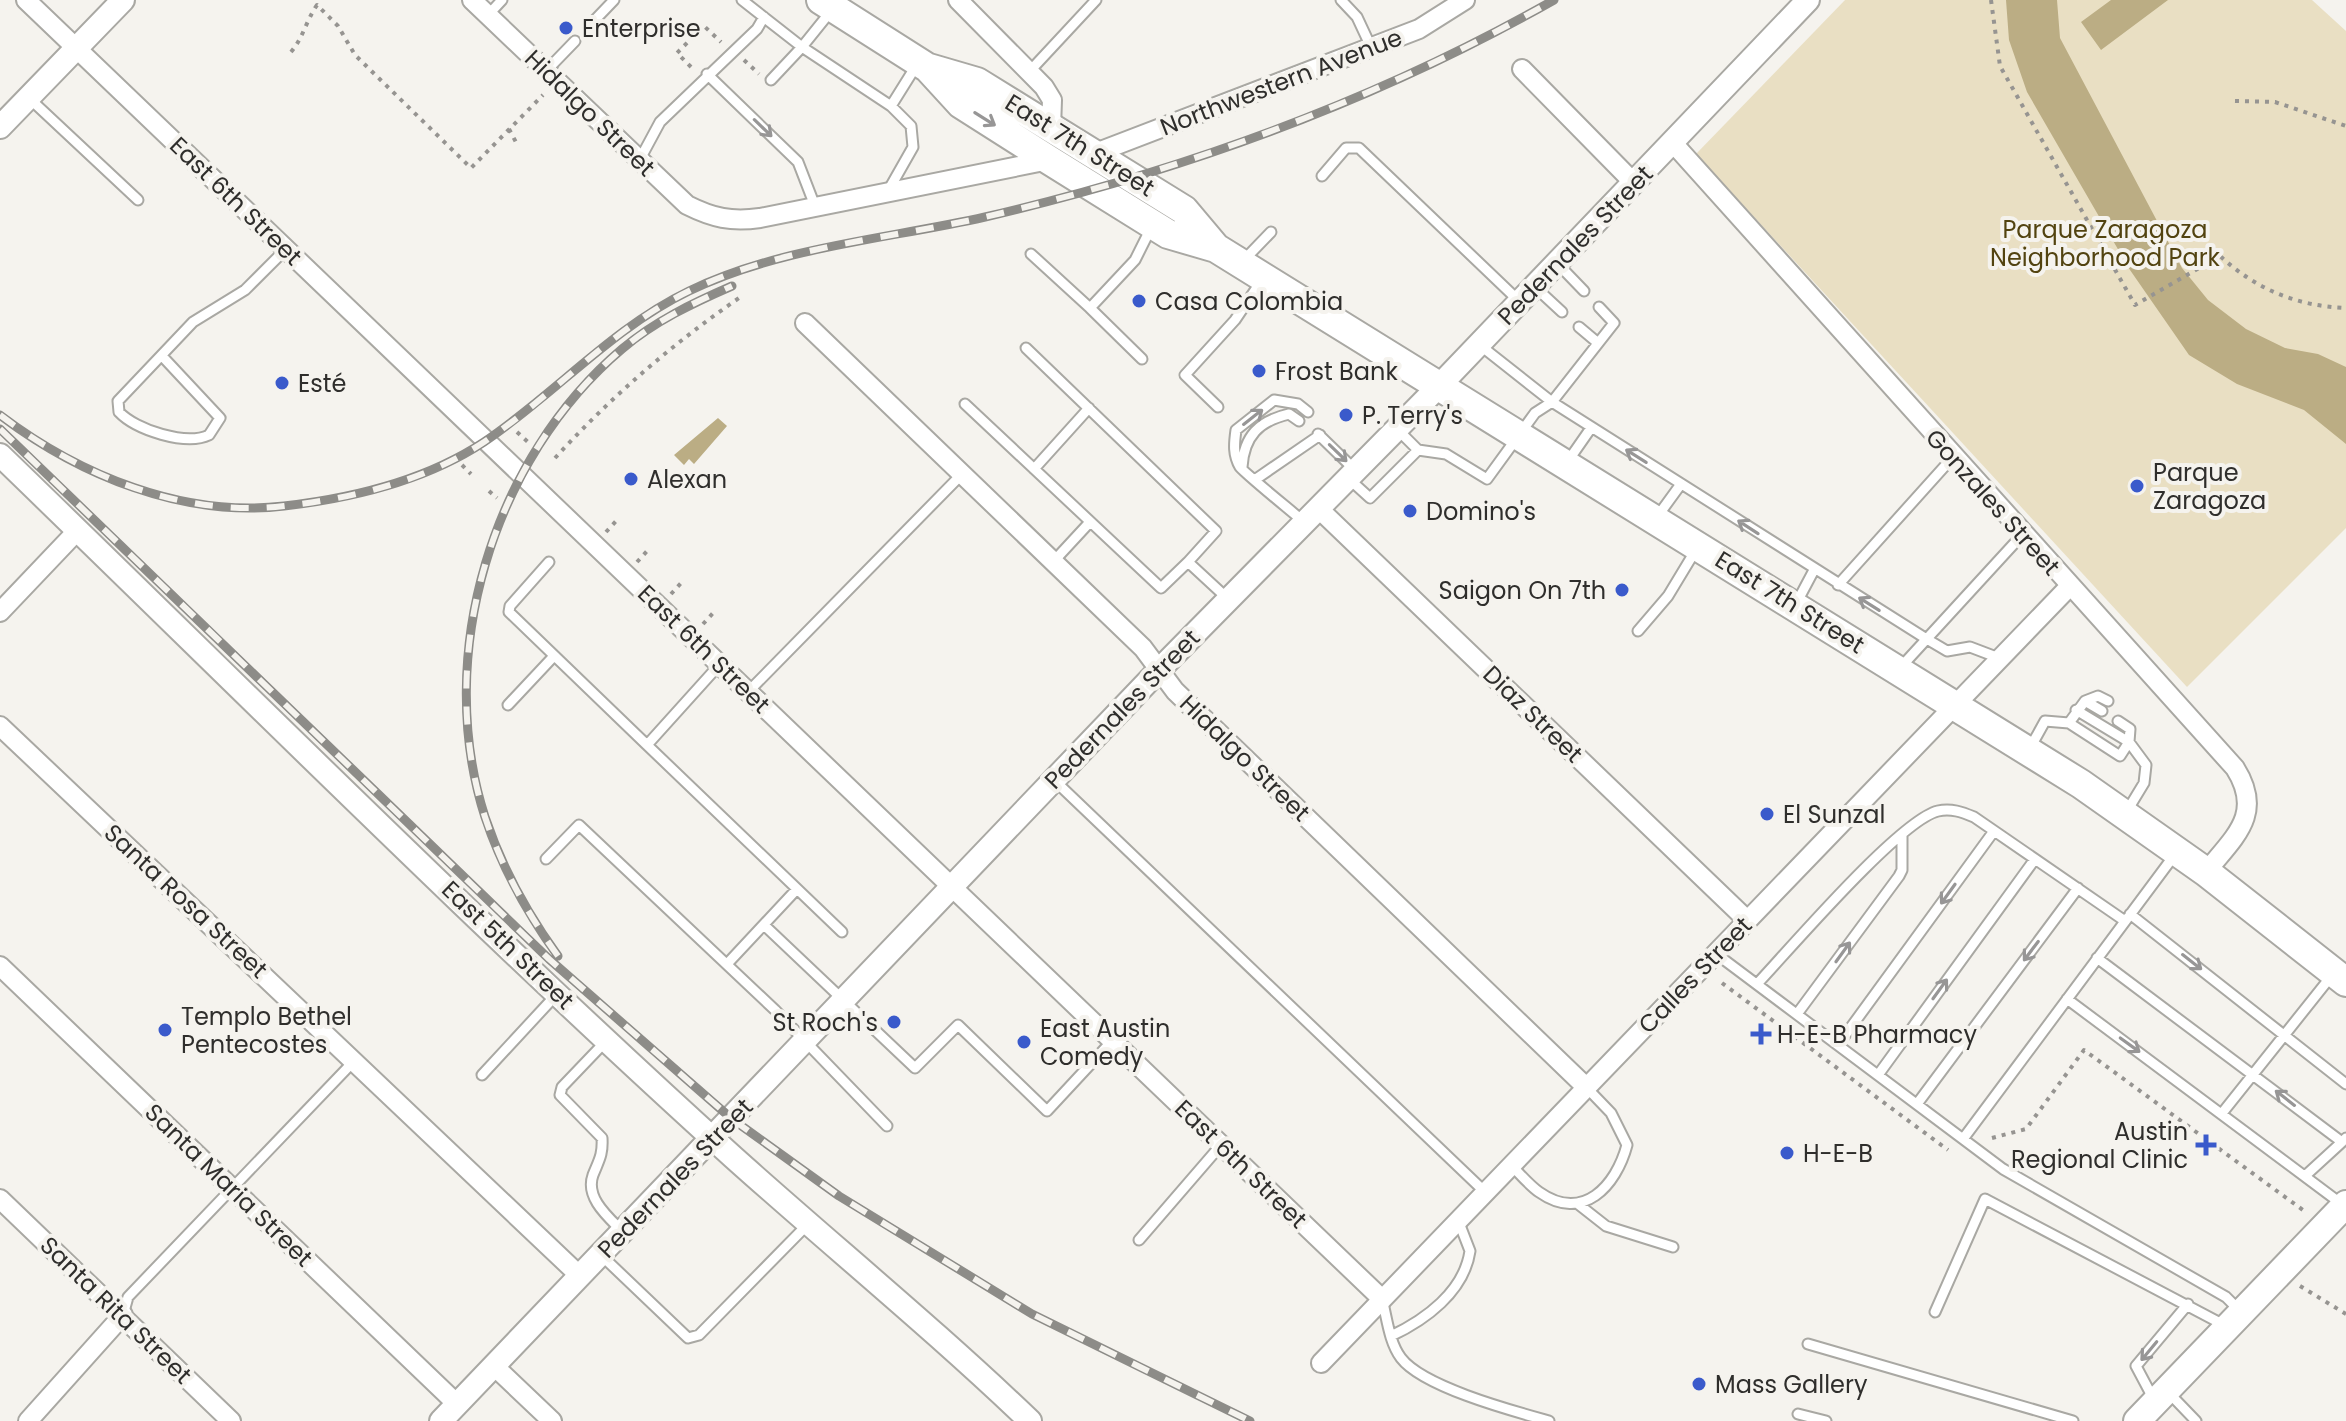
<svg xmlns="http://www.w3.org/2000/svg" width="2346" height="1421" viewBox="0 0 2346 1421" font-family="Poppins,sans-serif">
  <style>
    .green { fill: #e9dfc3 }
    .water { fill: #bbad84 }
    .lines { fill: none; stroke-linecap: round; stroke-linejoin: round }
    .service-casing { stroke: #a9a8a3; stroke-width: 13 }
    .minor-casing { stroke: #a9a8a3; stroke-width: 22 }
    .tertiary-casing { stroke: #a9a8a3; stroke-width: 26 }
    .secondary-casing { stroke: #a9a8a3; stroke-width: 30 }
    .primary-casing { stroke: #a9a8a3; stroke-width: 32 }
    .path { stroke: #969491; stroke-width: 4; stroke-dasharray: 4 6; stroke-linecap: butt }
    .service { stroke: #fff; stroke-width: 9 }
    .minor { stroke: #fff; stroke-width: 18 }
    .tertiary { stroke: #fff; stroke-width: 22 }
    .secondary { stroke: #fff; stroke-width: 26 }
    .primary { stroke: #fff; stroke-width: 28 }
    .rail-casing { stroke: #8d8c88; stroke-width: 9 }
    .rail { stroke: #f5f3ee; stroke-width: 6; stroke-dasharray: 18; stroke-linecap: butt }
    .oneway { stroke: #979696 }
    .poi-dot { fill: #3a5acb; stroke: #f5f3ee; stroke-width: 3 }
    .labels { text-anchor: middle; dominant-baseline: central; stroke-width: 8; stroke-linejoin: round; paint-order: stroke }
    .poi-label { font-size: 24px; fill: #2f2e2c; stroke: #f5f3ee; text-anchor: start }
    .street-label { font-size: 24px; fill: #2f2e2c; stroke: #f5f3ee }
    .park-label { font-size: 24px; fill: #524310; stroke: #f5f3ee }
  </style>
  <rect width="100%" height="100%" fill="#f5f3ee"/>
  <path class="green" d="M1845 0H2312L2346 31V528L2187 687 1696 154Z"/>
  <path class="water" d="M2006 0H2057L2060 38 2182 268 2208 300 2246 329 2285 348 2318 354 2346 367V444L2304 410 2237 384 2189 355 2130 270 2027 92 2009 40Z
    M2111 0H2168L2101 50 2081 22Z
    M718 418 727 426 694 464 689 459 684 465 674 455Z"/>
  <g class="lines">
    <defs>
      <path id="service" d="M742 0 802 47 771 80
        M1341 0 1357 17 1371 47
        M831 11 802 47 891 106 916 66
        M488 15 502 0
        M591 24 614 0
        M546 71 575 41
        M1029 72 1096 0
        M707 74 798 162 815 206
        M29 98 138 200
        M639 161 660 122 757 29 764 17
        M1322 176 1346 148H1359L1520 302
        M888 191 913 147 911 126 891 106
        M1031 254 1090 308 1135 260 1151 228
        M1243 261 1271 232
        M1557 263 1584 291
        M1535 287 1562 312
        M1090 308 1142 359
        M1579 327 1598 343
        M1481 346 1552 402 1925 638 1947 651 1970 647 1999 658
        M1026 348 1216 531 1188 562 1228 599
        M162 356 220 418 209 435C186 446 136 430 119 412L118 401 193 322 245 290 286 249
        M965 404 1161 588 1188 562
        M1218 407 1185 375 1235 320 1262 280
        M1318 434 1355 470
        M1418 450 1446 454 1487 479 1535 413 1552 402 1614 323 1599 307
        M1568 461 1591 428
        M1242 467C1244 436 1259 421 1289 414L1299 421
        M1034 469 1089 408
        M1348 478 1370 498 1418 450 1397 429
        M1256 479 1320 435
        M1657 517 1681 484
        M1304 522C1295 514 1242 471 1240 467 1233 455 1234 444 1236 430L1274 400 1298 404 1308 412
        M549 562 510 606 509 612 647 745 720 664
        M1053 562 1090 522
        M1838 585 1953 457
        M1797 602 1814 570
        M1638 631 1668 596 1697 548
        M1900 668 2022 535
        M748 692 962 474
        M2085 701 2102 711
        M508 705 554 656
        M2076 710 2129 742 2146 765 2144 783 2127 811
        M2069 723 2085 701 2098 696 2108 701
        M647 745 842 932
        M2030 748 2045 721 2069 723 2120 756 2129 742 2130 729 2118 721
        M1054 780 1485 1192
        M546 859 579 825 775 1010 887 1126
        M2130 914 2346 1084
        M764 925 915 1068 958 1025 1047 1111 1112 1041
        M1715 953 2003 1169 2226 1297 2240 1311
        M2097 958 2342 1142 2346 1138
        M727 964 797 889
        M1757 984C1789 950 1900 820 1938 811 1951 808 1962 812 1974 817L2125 921
        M2067 999 2343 1205
        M1797 1014 1899 876 1902 870V836
        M606 1041 562 1087 560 1095 602 1138C603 1155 599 1160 593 1175 585 1197 607 1216 621 1230
        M1838 1045 1994 831
        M482 1075 556 995
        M1878 1075 2035 859
        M1917 1104 2078 888
        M2223 1112 2333 974
        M1963 1139 2176 853
        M1511 1165C1520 1174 1529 1185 1539 1192 1583 1223 1616 1186 1627 1145L1611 1113 1586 1087
        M2306 1175 2342 1142
        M1578 1204 1606 1226 1673 1247
        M1139 1240 1221 1145
        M601 1255 688 1338 699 1335 808 1224
        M1382 1299C1387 1318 1389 1342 1401 1358 1423 1387 1513 1411 1549 1421
        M1935 1312 1985 1199 2224 1325
        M123 1315 128 1297 355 1060
        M1391 1336C1425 1320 1464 1292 1470 1251L1458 1220
        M1808 1344 2073 1421
        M2169 1393 2196 1421
        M2153 1398 2136 1366 2188 1304
        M1798 1414 1826 1421"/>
      <path id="minor" d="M26 0 1382 1299
        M472 0 687 205C713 218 731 222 760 218L1049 160
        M958 0 1044 87 1052 100 1051 128
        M1522 69 1633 182
        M1673 143 2235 768C2264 814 2235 836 2206 872
        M1093 154 1419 29 1465 0
        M805 323 1143 648 1175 691 1586 1087
        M1318 508 1747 920
        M0 612 78 530
        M0 726 580 1276
        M0 966 457 1404
        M0 1199 231 1421
        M1321 1363 2069 587
        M494 1366 552 1421
        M28 1421 123 1315"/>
      <path id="tertiary" d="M0 127 123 0
        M0 455C243 690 482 930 733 1157 831 1245 934 1329 1030 1421
        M441 1421 1158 671 1440 385 1808 0"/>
      <path id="secondary" d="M2137 1421 2346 1204"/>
      <path id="primary" d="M821 0 928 68 961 104 1049 160 1168 234 1216 248 2081 784 2206 872 2346 982
        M929 68 977 82 1184 210 1216 248"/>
    </defs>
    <use href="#service" class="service-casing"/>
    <use href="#minor" class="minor-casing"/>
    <use href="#tertiary" class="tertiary-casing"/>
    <use href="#secondary" class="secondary-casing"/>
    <use href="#primary" class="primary-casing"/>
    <path class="path" d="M1991 0 2000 66 2135 305 2220 256C2256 289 2296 306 2346 308
      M291 52C303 38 306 21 317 5L338 26 355 55 471 168 543 95
      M744 60 759 74
      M691 67 677 53 704 26 721 42
      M2235 101 2275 102 2346 126
      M509 129 518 146
      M517 432 528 442
      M555 458C611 397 671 345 739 298
      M462 465 471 474
      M489 491 497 498
      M606 532 618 519
      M637 562 649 549
      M671 594 683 581
      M703 624 714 612
      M1722 983 1948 1150
      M1992 1138 2026 1129 2084 1050 2307 1213
      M2300 1286 2346 1314"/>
    <use href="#service" class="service"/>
    <use href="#minor" class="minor"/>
    <use href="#tertiary" class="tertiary"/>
    <use href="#secondary" class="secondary"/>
    <use href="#primary" class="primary"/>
    <defs>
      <path id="rail" d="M0 415C79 475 183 518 284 506 354 498 425 481 484 442 554 395 612 328 689 291 780 247 887 239 985 217 1182 171 1378 100 1554 0
        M0 429 549 959 732 1119 839 1196 1032 1314 1250 1421
        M558 956C527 913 502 868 485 817 433 655 493 458 622 349 655 321 693 303 732 286"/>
    </defs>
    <use href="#rail" class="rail-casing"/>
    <use href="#rail" class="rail"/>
  </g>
  <defs><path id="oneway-shaft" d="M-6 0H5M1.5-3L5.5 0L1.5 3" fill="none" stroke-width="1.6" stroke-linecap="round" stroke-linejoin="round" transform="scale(2)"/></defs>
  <g class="oneway">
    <use href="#oneway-shaft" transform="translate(985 119) rotate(32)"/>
    <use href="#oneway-shaft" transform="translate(763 128) rotate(44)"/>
    <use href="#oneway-shaft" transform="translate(1253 417) rotate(-38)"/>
    <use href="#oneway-shaft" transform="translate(1338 453) rotate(44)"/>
    <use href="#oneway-shaft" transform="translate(1636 456) rotate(-148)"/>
    <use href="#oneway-shaft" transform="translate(1748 527) rotate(-147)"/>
    <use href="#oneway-shaft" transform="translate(1869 604) rotate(-148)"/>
    <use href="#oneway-shaft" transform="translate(1948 894) rotate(126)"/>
    <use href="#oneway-shaft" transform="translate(2031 951) rotate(127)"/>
    <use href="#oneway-shaft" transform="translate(1843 952) rotate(-54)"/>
    <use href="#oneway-shaft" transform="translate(2192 962) rotate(38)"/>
    <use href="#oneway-shaft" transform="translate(1940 989) rotate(-54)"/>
    <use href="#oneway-shaft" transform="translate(2130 1045) rotate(36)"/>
    <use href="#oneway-shaft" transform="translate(2285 1098) rotate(-142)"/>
    <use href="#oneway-shaft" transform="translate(2149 1351) rotate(130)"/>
  </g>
  <g class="poi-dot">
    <circle cx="566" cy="28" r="8"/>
    <circle cx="1139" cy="301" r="8"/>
    <circle cx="1259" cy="371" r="8"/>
    <circle cx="282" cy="383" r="8"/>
    <circle cx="1346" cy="415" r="8"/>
    <circle cx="631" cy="479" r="8"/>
    <circle cx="2137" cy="486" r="8"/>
    <circle cx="1410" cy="511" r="8"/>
    <circle cx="1622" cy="590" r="8"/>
    <circle cx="1767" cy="814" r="8"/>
    <circle cx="894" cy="1022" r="8"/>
    <circle cx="165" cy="1030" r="8"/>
    <path d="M1757 1022h8v8h8v8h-8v8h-8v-8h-8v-8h8z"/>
    <circle cx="1024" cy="1042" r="8"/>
    <path d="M2202 1133h8v8h8v8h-8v8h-8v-8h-8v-8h8z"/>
    <circle cx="1787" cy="1153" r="8"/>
    <circle cx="1699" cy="1384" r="8"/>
  </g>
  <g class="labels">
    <g class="poi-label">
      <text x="582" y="28">Enterprise</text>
      <text x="1155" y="301">Casa Colombia</text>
      <text x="1275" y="371">Frost Bank</text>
      <text x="298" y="383">Esté</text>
      <text x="1362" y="415">P. Terry's</text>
      <text x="2153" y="472">Parque<tspan x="2153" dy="28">Zaragoza</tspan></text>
      <text x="647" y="479">Alexan</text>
      <text x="1426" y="511">Domino's</text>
      <text x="1606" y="590" text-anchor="end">Saigon On 7th</text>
      <text x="1783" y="814">El Sunzal</text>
      <text x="181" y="1016">Templo Bethel<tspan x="181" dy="28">Pentecostes</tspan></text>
      <text x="878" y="1022" text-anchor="end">St Roch's</text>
      <text x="1040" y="1028">East Austin<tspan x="1040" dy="28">Comedy</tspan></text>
      <text x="1777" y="1034">H-E-B Pharmacy</text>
      <text x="2188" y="1131" text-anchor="end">Austin<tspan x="2188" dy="28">Regional Clinic</tspan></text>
      <text x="1803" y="1153">H-E-B</text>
      <text x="1715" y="1384">Mass Gallery</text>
    </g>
    <g class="street-label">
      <text transform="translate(1281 82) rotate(-21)">Northwestern Avenue</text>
      <text transform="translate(590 113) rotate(44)">Hidalgo Street</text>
      <text transform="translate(1080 145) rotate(32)">East 7th Street</text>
      <text transform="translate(236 201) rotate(44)">East 6th Street</text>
      <text transform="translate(1575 245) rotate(-46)">Pedernales Street</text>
      <text transform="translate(1993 502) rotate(48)">Gonzales Street</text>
      <text transform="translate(1790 602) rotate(32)">East 7th Street</text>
      <text transform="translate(704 649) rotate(44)">East 6th Street</text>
      <text transform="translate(1122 709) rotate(-46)">Pedernales Street</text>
      <text transform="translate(1533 714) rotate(44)">Diaz Street</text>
      <text transform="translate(1245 758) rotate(44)">Hidalgo Street</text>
      <text transform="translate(186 901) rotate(43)">Santa Rosa Street</text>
      <text transform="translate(508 945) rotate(44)">East 5th Street</text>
      <text transform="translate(1695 975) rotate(-46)">Calles Street</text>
      <text transform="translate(1241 1164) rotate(44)">East 6th Street</text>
      <text transform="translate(675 1178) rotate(-46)">Pedernales Street</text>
      <text transform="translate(229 1185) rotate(44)">Santa Maria Street</text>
      <text transform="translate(116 1310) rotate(44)">Santa Rita Street</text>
    </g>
    <g class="park-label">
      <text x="2105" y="229">Parque Zaragoza<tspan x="2105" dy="28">Neighborhood Park</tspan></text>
    </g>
  </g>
</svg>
